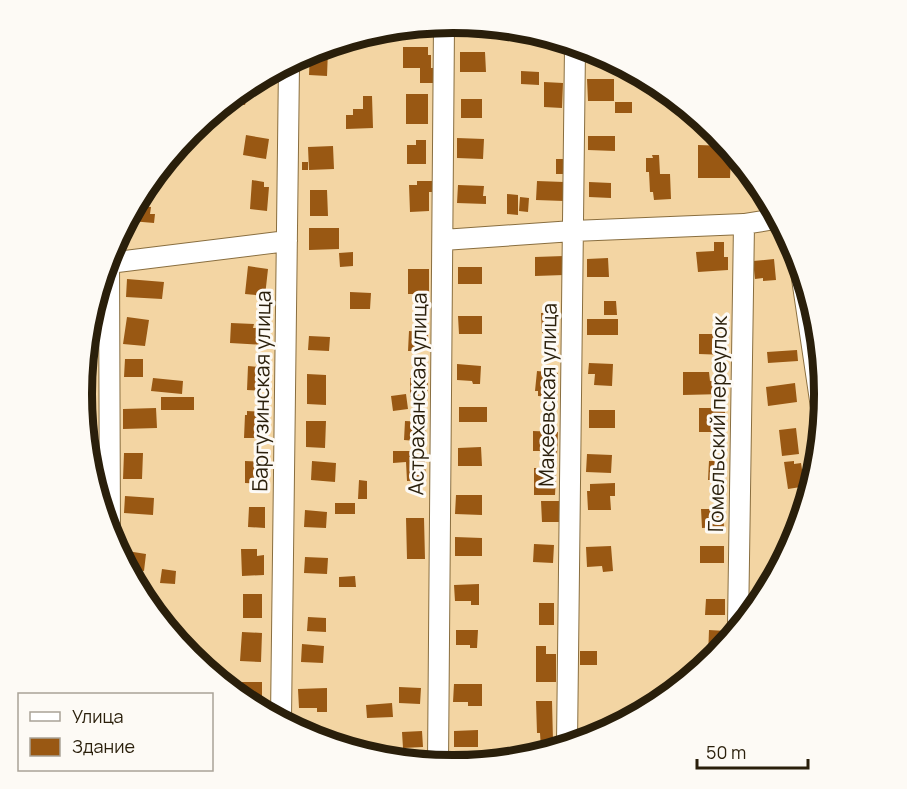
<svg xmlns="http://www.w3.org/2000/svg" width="907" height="789" viewBox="0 0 907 789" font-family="Manrope,sans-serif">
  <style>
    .building { fill: #995813 }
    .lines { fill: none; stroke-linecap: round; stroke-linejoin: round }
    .minor-casing { stroke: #896e3f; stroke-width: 22 }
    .minor { stroke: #fff; stroke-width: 20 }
    .labels { text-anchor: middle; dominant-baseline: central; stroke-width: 6; stroke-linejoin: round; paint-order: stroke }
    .street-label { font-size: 21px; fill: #2a1f0b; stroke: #fdfaf5 }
    .rim { fill: none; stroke: #2a1f0b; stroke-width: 8 }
  </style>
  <rect width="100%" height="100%" fill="#f3d5a3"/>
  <path class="building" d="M403 47H428V55H431V68H438V83H420V68H403Z
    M589 49 596 51 604 56H589Z
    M316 50H328L327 76 309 75 310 52Z
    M460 52H485L486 72H460Z
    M521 71 539 72V85L521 84Z
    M587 79H614V101H588Z
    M544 82 563 83 562 108 544 107Z
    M248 93 245 105 233 103Z
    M406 94H428V124H406Z
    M363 96H372L373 128 346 129V115H353V109H363Z
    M461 99H482V118H461Z
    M615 102H632V113H615Z
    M246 135 269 139 266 159 243 155Z
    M588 136H615V151L588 150Z
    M457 138 484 139 483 159 457 158Z
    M416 140H426V164H407V145H416Z
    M698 145 726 146 731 153 730 178H698Z
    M333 146 334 169 309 170 308 147Z
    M652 155H659L660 174H670L671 199 654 200 653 192H650L649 172H646V158H653Z
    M556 159H564V174H556Z
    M302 162H308V170H302Z
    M252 180 264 182V187H269L267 211 250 209Z
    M417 181H434V192H429V211L410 212 409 185H417Z
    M537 181 564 182V201L536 200Z
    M589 182 611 183V198L589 197Z
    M458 185 484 186 483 196H486V204L457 203Z
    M310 190H327L328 216H310Z
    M507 194 518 195V215L507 214Z
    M520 197 529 198 528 212 519 211Z
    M141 206 151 207 150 214H155L154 223 131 221Z
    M309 228H339V249L309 250Z
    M714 242H724V257H728V270L698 272 696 252 714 251Z
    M353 252V266L340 267 339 253Z
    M564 256V275L535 276V257Z
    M608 258 609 277H587V259Z
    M774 259 776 280 763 281V278L755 279 753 261Z
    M248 266 268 269 265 296 245 294Z
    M458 267H482V284H458Z
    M408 269H429V294H408Z
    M127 279 164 282 162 299 126 297Z
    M350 292 371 293 370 309H350Z
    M604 301H616L617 315H604Z
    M541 313H556L557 333H542Z
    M458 316H482V334H459Z
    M127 317 149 320 145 346 123 344Z
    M587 319H618V335H587Z
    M231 323 254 324 253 328H267L266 345 230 343Z
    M409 331 428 332V347H415V351H408Z
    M699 334H726V355L699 354Z
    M309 336 330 337 329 351 308 350Z
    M797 350 798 361 768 363 767 352Z
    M125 359H143V377H124Z
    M589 363 613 364 612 386 594 385 595 374H588Z
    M457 364 481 366 480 384H473L472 381 457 380Z
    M87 366 88 383H84L85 378Z
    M248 366 259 367 258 370H265L264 391 247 390Z
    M537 371 558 373 557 393 552 392 551 397 538 396V391H535Z
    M683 372H709L710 381H724V394L683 395Z
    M307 374 326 375V405L307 404Z
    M153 378 183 381 182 394 151 391Z
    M410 378H428V391H419L418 398 410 397Z
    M795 383 797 402 768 406 766 387Z
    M406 394 408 409 393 411 391 396Z
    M161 397H194V410H161Z
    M459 407H487V422H459Z
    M156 408 157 428 123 429V409Z
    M699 408H725V432H699Z
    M589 410H615V428H589Z
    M247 411 264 412V438H244L245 415H247Z
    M306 421H326L325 448 306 447Z
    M405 421 426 422 425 436H417L416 441 404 440Z
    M796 428 799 454 782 456 779 430Z
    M533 431 558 432 557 457H546V451H533Z
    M481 447 482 466H458V448Z
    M393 451H413V462L425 461 426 480 407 481 406 462 393 463Z
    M124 453H143L142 479H123Z
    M587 454 612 455 611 473 586 472Z
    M245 461 264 462 263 484 245 483Z
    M312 461 336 463 335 482 311 480Z
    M709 461H724L723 480H708Z
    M794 461V464L801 463 804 482 808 481 807 486 788 489 784 462Z
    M534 468H547V475H556L555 495H534Z
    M359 480 367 481V499H358Z
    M615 483V496H610L611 510H588L587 491H590V484Z
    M456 495H482V515L455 514Z
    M125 496 154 498 153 515 124 513Z
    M541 501H561V522H542Z
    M335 503H355V514H335Z
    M249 507H265V528L248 527Z
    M701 509H723L724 527 702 528Z
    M305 510 327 512 326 528 304 527Z
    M406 518H424L425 559H407Z
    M455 537 482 538V556H455Z
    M534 544 554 545 553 563 533 562Z
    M611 546 613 571 603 572 602 566 587 567 586 547Z
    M700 546H724V563H700Z
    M241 549H257V556L264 555V575L242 576Z
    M127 551 146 554 144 571 131 569 126 561Z
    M305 557 328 558 327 574 304 573Z
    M162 569 176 571 175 584 160 583Z
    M355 576 356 587H339V577Z
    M479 584V605H471V601H455L454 585Z
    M243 594H262V618H243Z
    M706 599H725V615H705Z
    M539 603H554V625H539Z
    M308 617 326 618V632L307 631Z
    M456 630H478L477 648H470V645H456Z
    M709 630 726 631 725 644 716 658 708 657Z
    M242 632 262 633 261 662 240 661Z
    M302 644 324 646 323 663 301 662Z
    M536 646H546V654H556V682H536Z
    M580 651H597V665H580Z
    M242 682H262V703H258L242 692Z
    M454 684H482V706H468V702H453Z
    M399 687 421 688 420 704 399 703Z
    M327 688V712H317V708H299L298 689Z
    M536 701H552L553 741 560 740V745L541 749 540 733H537Z
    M392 703 393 717 367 718 366 705Z
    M587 726H610V729L596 738 587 740Z
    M478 730V747H454V731Z
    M422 731 423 747 403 748 402 732Z"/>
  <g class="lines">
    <defs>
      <path id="minor" d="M443 240 573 231 744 224 775 219
        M109 258 110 537
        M109 263 287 241
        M801 272 822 414
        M738 626 744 224
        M281 718 289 65
        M567 744 575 47
        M438 763 444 25"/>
    </defs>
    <use href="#minor" class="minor-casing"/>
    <use href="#minor" class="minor"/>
  </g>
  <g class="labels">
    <g class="street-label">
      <text transform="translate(261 391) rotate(-89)">Баргузинская улица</text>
      <text transform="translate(417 394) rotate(-89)">Астраханская улица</text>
      <text transform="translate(547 395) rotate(-89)">Макеевская улица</text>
      <text transform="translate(717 424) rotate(-89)">Гомельский переулок</text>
    </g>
  </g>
  <path d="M0 0H907V789H0ZM92 394a361 361 0 1 1 722 0a361 361 0 1 1-722 0Z" fill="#fdfaf5" fill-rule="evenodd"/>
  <path class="rim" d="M92 394a361 361 0 1 1 722 0a361 361 0 1 1-722 0Z"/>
  <rect x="18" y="693" width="195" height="78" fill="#fdfaf5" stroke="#a9a297" stroke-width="1.5"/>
  <rect x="30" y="712" width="30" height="9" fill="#ffffff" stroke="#a9a297" stroke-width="1.5"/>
  <text x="72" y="723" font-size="18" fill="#2a1f0b">Улица</text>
  <rect x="30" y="738" width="30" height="18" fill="#995813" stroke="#a9a297" stroke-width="1.5"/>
  <text x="72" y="753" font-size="18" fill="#2a1f0b">Здание</text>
  <path d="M697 759v9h111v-9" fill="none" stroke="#2a1f0b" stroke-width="3"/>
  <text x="706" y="759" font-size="18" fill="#2a1f0b" stroke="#fdfaf5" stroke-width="4.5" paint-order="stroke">50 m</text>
</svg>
